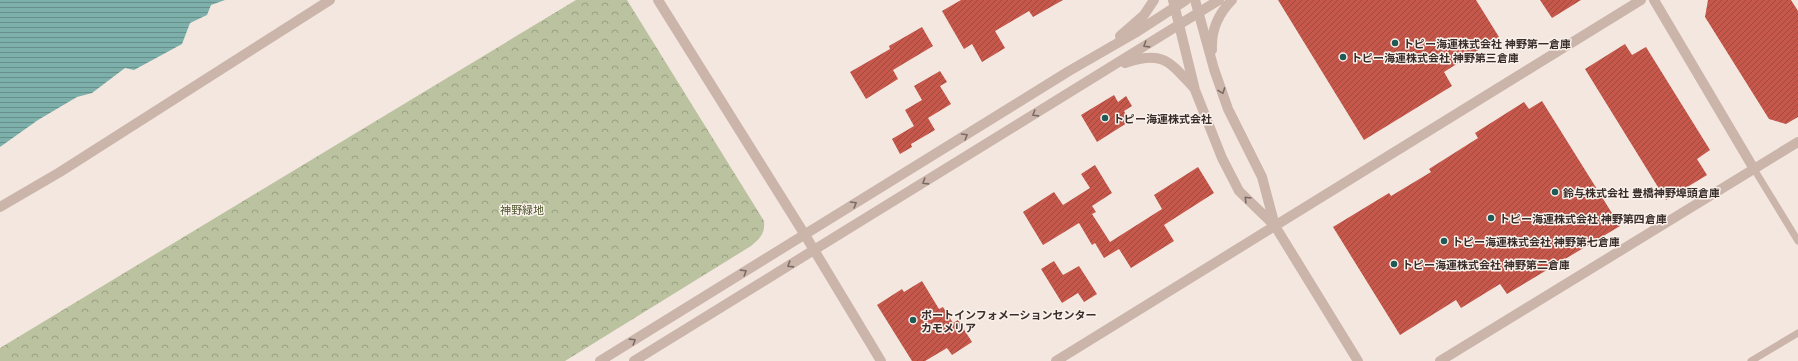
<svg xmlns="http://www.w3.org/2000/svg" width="1798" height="361" viewBox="0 0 1798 361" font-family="'Noto Sans','Noto Sans JP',sans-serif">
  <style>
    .forest { fill: url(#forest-crowns) }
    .water { fill: url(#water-rules) }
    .building { fill: url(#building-hatch) }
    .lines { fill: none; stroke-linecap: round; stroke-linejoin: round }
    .service { stroke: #cbb5aa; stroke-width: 7 }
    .minor { stroke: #cbb5aa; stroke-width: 10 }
    .tertiary { stroke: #cbb5aa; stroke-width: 10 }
    .oneway { stroke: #7b6a64 }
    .poi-dot { fill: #1f5a56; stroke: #faf1eb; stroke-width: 1.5 }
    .labels { text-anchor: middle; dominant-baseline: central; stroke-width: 3; stroke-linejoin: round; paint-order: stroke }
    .poi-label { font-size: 11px; font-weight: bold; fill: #392d2a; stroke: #faf1eb; text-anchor: start }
    .park-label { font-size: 11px; fill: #4d572e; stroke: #faf1eb }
  </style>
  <defs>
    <pattern id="forest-crowns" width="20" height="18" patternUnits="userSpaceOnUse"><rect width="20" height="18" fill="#bbc29f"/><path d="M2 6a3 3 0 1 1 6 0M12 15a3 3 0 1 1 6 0" fill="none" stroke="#999e82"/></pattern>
    <pattern id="water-rules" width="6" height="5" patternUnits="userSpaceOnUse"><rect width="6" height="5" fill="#7eb0ab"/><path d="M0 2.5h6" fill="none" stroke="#68908b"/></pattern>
    <pattern id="building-hatch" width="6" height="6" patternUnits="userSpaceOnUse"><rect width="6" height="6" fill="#c5584b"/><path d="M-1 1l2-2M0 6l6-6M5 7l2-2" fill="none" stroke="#a1493f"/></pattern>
  </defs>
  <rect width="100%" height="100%" fill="#f3e7df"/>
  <path class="forest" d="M576 0H627L764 221C765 233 761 238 751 246L565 361H0V348Z"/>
  <path class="water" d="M0 0H225L211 5 207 15 190 23 182 44 134 70 125 68 92 93 77 97 38 120 0 147Z"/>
  <path class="building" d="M961 0H1063L1033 17 1029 11 995 31 1005 48 982 62 972 44 964 49 942 11Z
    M1278 0H1476L1499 37 1444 72 1452 86 1364 140Z
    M1540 0H1581L1552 18Z
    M1708 0H1791L1798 11V117L1786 124 1769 119 1705 17Z
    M922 27 933 46 893 70 898 79 866 99 850 72 890 49 889 46Z
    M1625 44 1632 55 1646 47 1710 150 1697 159 1707 175 1666 200 1585 69Z
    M940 71 947 82 940 86 951 104 928 118 935 130 911 144 912 147 900 154 892 139 914 126 905 110 922 100 914 86Z
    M1114 95 1118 102 1126 96 1132 106 1124 111 1130 121 1097 142 1081 115Z
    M1542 101 1620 226 1507 294 1500 284 1461 308 1456 300 1400 335 1333 227 1389 193 1391 196 1431 172 1429 169 1478 138 1475 133 1524 102 1529 109Z
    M1095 165 1112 193 1092 206 1096 212 1092 214 1110 242 1162 209 1154 195 1198 167 1214 193 1164 225 1174 241 1131 268 1119 249 1104 258 1095 243 1092 245 1079 223 1043 245 1023 212 1054 192 1063 205 1090 188 1081 174Z
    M1054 261 1063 275 1079 266 1097 294 1084 302 1078 293 1062 303 1041 269Z
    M922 281 939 309 943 307 953 323 958 320 972 342 952 355 947 348 925 361H912L877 305 902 289 904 292Z"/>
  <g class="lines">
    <path class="service" d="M1754 169 1798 241
      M1751 361 1798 333"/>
    <path class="minor" d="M0 207 60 172 330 0"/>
    <path class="tertiary" d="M658 0 805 235 881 361
      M1173 0 1195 90 1222 158 1239 191 1275 226 1358 361
      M1195 0 1214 69 1228 109 1262 177 1275 226
      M1654 0 1754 169
      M1120 36 1144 15 1154 0
      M1212 50C1211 31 1218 14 1232 0
      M1125 63C1163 50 1169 61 1194 88
      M600 361 1069 71 1135 33 1186 0
      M634 361 1219 0
      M1056 361 1641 0
      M1440 361 1798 142"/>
  </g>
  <defs><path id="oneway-chevron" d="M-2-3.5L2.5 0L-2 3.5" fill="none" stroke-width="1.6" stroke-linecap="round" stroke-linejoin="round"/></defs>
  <g class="oneway">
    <use href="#oneway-chevron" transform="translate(1146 45) rotate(148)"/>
    <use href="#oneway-chevron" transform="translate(1222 91) rotate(70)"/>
    <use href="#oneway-chevron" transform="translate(1035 114) rotate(148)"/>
    <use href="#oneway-chevron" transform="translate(965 136) rotate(-31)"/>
    <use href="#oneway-chevron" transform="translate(925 182) rotate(148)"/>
    <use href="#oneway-chevron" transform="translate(1247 199) rotate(-135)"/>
    <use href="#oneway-chevron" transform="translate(854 204) rotate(-31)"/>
    <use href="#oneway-chevron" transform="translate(790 265) rotate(148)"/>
    <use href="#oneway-chevron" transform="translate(744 272) rotate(-32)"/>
    <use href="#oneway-chevron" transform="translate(633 341) rotate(-32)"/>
  </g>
  <g class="poi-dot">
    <circle cx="1395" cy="43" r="4"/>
    <circle cx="1343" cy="57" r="4"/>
    <circle cx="1105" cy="118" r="4"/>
    <circle cx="1555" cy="192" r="4"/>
    <circle cx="1491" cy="218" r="4"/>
    <circle cx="1444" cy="241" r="4"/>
    <circle cx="1394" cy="264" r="4"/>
    <circle cx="913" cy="320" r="4"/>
  </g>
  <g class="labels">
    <g class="poi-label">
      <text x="1403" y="43">トピー海運株式会社 神野第一倉庫</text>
      <text x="1351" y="57">トピー海運株式会社 神野第三倉庫</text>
      <text x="1113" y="118">トピー海運株式会社</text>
      <text x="1563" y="192">鈴与株式会社 豊橋神野埠頭倉庫</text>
      <text x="1499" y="218">トピー海運株式会社 神野第四倉庫</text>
      <text x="1452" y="241">トピー海運株式会社 神野第七倉庫</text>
      <text x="1402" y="264">トピー海運株式会社 神野第二倉庫</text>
      <text x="921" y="314">ポートインフォメーションセンター<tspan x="921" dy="13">カモメリア</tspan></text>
    </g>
    <g class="park-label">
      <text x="522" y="209">神野緑地</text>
    </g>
  </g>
</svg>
